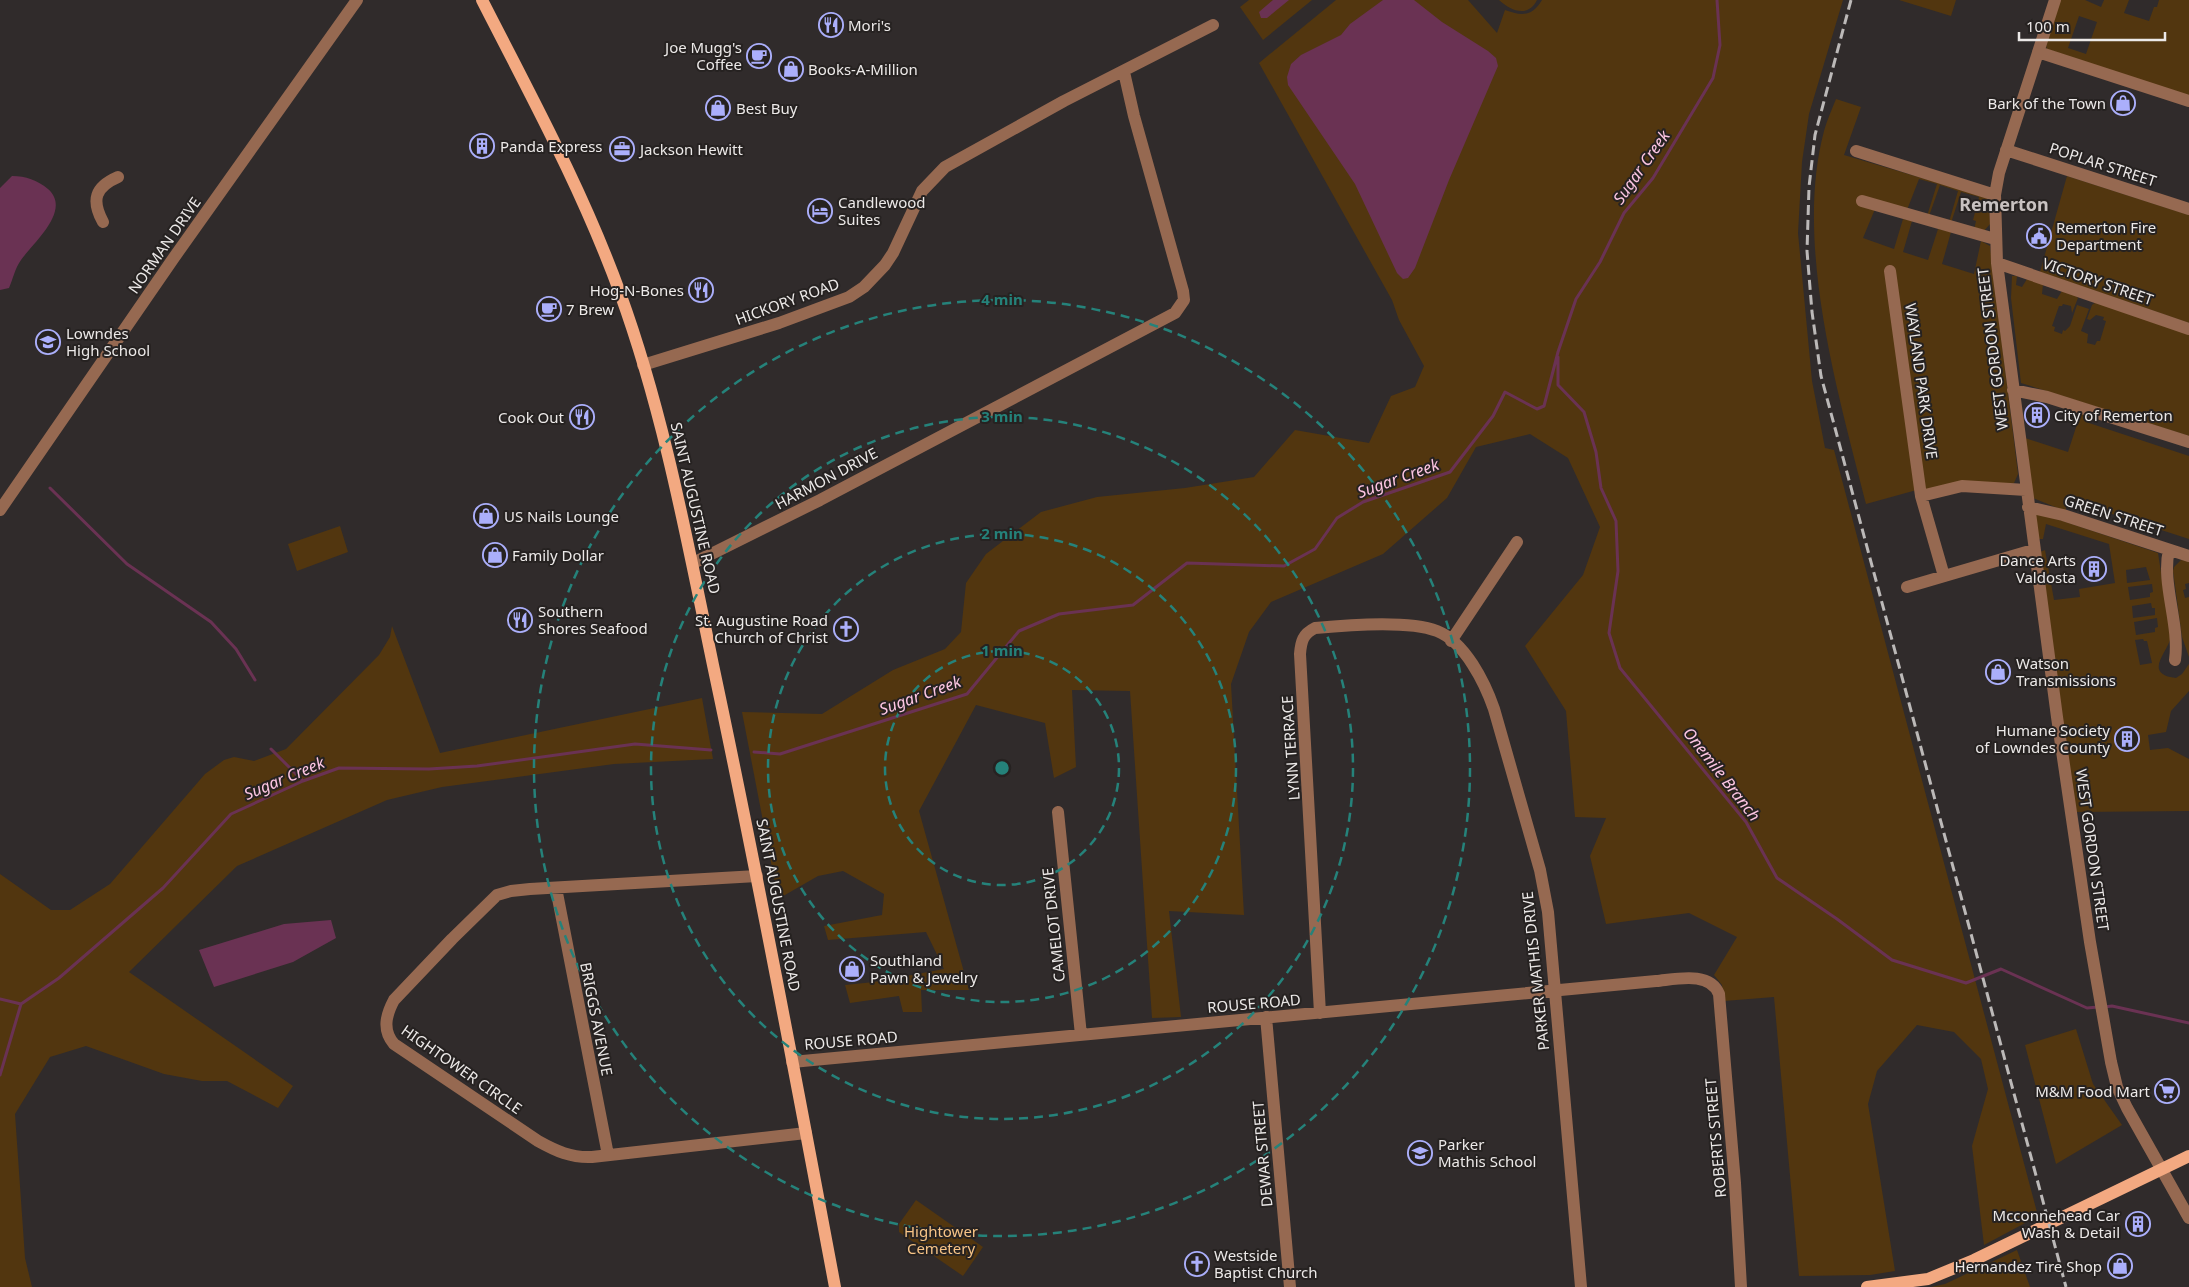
<svg xmlns="http://www.w3.org/2000/svg" width="2189" height="1287" viewBox="0 0 2189 1287" font-family="'Noto Sans',sans-serif">
  <style>
    .green { fill: #52360f; fill-rule: evenodd }
    .water { fill: #6a3253 }
    .lines { fill: none; stroke-linecap: round; stroke-linejoin: round }
    .stream { stroke: #6a3253; stroke-width: 3 }
    .minor { stroke: #966951; stroke-width: 12 }
    .major { stroke: #f3a981; stroke-width: 12 }
    .rail { stroke: #bcb9b8; stroke-width: 3; stroke-dasharray: 10 5; stroke-linecap: butt }
    .ring { fill: none; stroke: #25827a; stroke-width: 2.5; stroke-dasharray: 9 6 }
    .labels { text-anchor: middle; dominant-baseline: central; stroke-width: 4; stroke-linejoin: round; paint-order: stroke }
    .poi-label { font-size: 15px; fill: #ece9e8; stroke: #262221; text-anchor: start }
    .street-label { font-size: 15px; fill: #ece9e8; stroke: #262221 }
    .park-label { font-size: 15px; fill: #f7c487; stroke: #262221 }
    .water-label { font-size: 16px; font-style: italic; fill: #fdc6e3; stroke: #262221 }
    .quarter-label { font-size: 18px; font-weight: bold; fill: #c8c2c1; stroke: #262221 }
    .centre { fill: #25827a; stroke: #262221; stroke-width: 2.5 }
    .ring-label { font-size: 15px; text-anchor: middle; font-weight: bold; fill: #25827a; stroke: #262221; stroke-width: 4; stroke-linejoin: round; paint-order: stroke }
  </style>
  <rect width="100%" height="100%" fill="#302b2b"/>
  <path class="green" d="M1249 0H1312L1263 40 1240 7Z
    M1336 0H1468L1497 33 1505 10C1521 16 1532 17 1542 0H1843L1809 114 1802 162 1798 233 1812 381 1825 448 1834 450 2038 1216 1984 1245 1972 1146 1988 1089 1981 1059 1954 1032 1917 1025 1877 1071 1868 1104 1895 1271 1870 1275 1799 1276 1774 997 1724 1001 1722 985 1714 975 1737 937 1689 913 1606 924 1590 856 1606 818 1575 817 1566 711 1525 646 1583 575 1600 527 1568 458 1530 434 1476 447 1447 498 1383 554 1271 602 1249 632 1231 684 1244 915 1169 911 1181 1017 1152 1018 1130 691 1072 690 1076 767 1054 778 1045 723 976 705 919 811 969 990H921L922 1012H903L899 996 850 1003 845 985 874 982 944 969 926 932 828 940 824 926 882 915 884 894 843 871 818 876 778 899 742 712 822 714 893 670 945 649 961 632 966 583 986 554 1041 512 1097 497 1185 488 1254 477 1295 430 1369 443 1391 396 1415 387 1424 366 1399 320 1392 300 1259 63Z
    M1499 0H1537C1528 18 1511 11 1499 0Z
    M1899 0H1956L1951 16Z
    M2058 0H2085L2101 7 2104 0H2129L2124 13 2149 21 2154 7H2157L2159 0H2189V97L2047 49 2046 46ZM2079 16 2097 22 2086 54 2068 48Z
    M1836 99 1861 107 1844 155 1986 197 1989 200 1990 224 1984 231 1974 230 1976 221 1973 220 1979 197 1961 192 1951 223 1949 222 1958 191 1940 185 1929 216H1927L1937 184 1919 179 1907 210 1875 209 1863 238 1894 249 1903 219 1912 221 1903 252 1928 260 1938 229 1951 232 1942 264 1974 274 1981 241 1990 246 2018 474 2014 483 1950 486 1913 491 1866 504C1838 393 1794 244 1824 131 1827 120 1832 109 1836 99Z
    M2067 176 2189 215V323L2040 272Z
    M2012 276H2017L2016 285 2022 287 2027 279 2043 284 2042 294 2057 299 2062 291 2076 296 2078 298 2072 313 2071 306 2063 304 2062 306H2059L2052 326 2055 327 2054 331 2062 334 2063 330 2065 331 2070 326 2077 305 2089 309 2081 331 2088 334 2087 343 2095 345 2097 341H2100L2106 321 2103 320 2104 317 2096 315 2090 320 2087 319 2092 305 2096 302 2189 334V436L2021 383 2011 298Z
    M2081 412 2091 415 2089 423 2189 456V539L2069 500 2065 511 2033 498 2022 437 2068 452Z
    M2039 513 2158 553 2171 637C2168 652 2142 674 2176 678L2182 674 2189 664V691L2171 711 2166 732 2148 735 2150 750 2168 748 2189 759V811L2075 812 2040 552 2045 550 2054 600 2080 597 2079 589 2115 583 2109 544 2046 524 2043 539H2038L2035 516ZM2146 567 2150 580 2127 583 2126 570ZM2152 584 2153 592 2150 593V597L2130 600 2128 587ZM2151 603 2152 608H2155V615L2133 618 2132 606ZM2157 618 2158 627 2155 628V632L2136 635 2134 622ZM2143 639 2144 641H2147L2152 663 2140 665 2135 640Z
    M340 526 348 552 297 571 288 544Z
    M2181 560 2189 561V583L2185 584 2186 589 2183 590 2185 598 2189 597V657L2182 637 2173 571 2174 567Z
    M392 626 440 753 702 698 713 759 614 764 442 787 387 800 237 866 129 972 293 1086 278 1108 227 1081H202L164 1074 86 1046 50 1057 15 1114 25 1258 32 1287H0V874L51 910H70L110 884 205 774 224 760 234 757 254 761 286 749 379 655 390 637Z
    M2076 1029 2093 1084 2122 1125 2056 1164 2025 1045Z
    M916 1200 983 1247 963 1276 899 1232V1224Z
    M2017 1250 2030 1287H1931L1945 1284Z"/>
  <path class="water" d="M1273 0H1289L1267 18H1261L1259 12Z
    M1383 0H1414L1442 22 1488 51 1496 58 1498 66 1449 180 1415 268 1408 278 1403 279 1397 273 1355 184 1288 85 1287 77 1291 64 1301 55 1341 35 1350 24Z
    M12 176C26 176 37 180 48 189 72 210 34 242 21 260 15 268 13 279 9 288L0 290V188Z
    M331 920 336 938 293 962 214 987 199 950 284 924Z"/>
  <g class="lines">
    <path class="stream" d="M1558 357V385L1584 412 1596 452 1601 488 1616 521 1618 571 1609 633 1620 668 1746 822 1777 878 1837 919 1892 960 1966 983 2001 969 2087 1008 2098 1007
      M50 488 127 564 211 622 236 649 255 680
      M271 749 303 781
      M754 752 780 754 967 694 1019 631 1059 614 1133 605 1187 563 1284 566 1315 549 1337 518 1363 502 1450 472 1493 416 1505 392 1537 409 1544 406 1558 352 1576 299 1600 262 1624 213 1653 178 1713 78 1720 45 1717 0
      M0 999 21 1004 59 978 163 888 231 814 303 781 339 768 429 769 477 766 635 744 711 750
      M2104 1007 2112 1006 2189 1023
      M0 1075 21 1004"/>
    <path class="minor" d="M2055 0 1999 173 1995 195 1997 263 2057 717 2090 942 2111 1062 2117 1087 2127 1108 2189 1218
      M2038 52 2189 101
      M2006 150 2189 209
      M1856 151 1995 195
      M1862 201 1995 239
      M103 222C91 200 95 187 118 177
      M1997 263 2189 329
      M1890 271 1921 496 1944 576
      M643 365 779 323 849 297 864 287 885 265 893 253 922 191 945 167 1064 101 1213 25
      M2013 390 2047 397 2189 442
      M1921 496 1962 486 2026 490
      M2028 507 2063 515 2189 556
      M0 510 173 259 357 0
      M2169 550C2161 583 2180 624 2175 660
      M693 563 820 500 1175 313 1184 300 1183 291 1134 116 1124 72
      M1907 587 2033 550
      M1451 641 1517 542
      M1058 812 1081 1035
      M757 876 530 889 511 891 497 895 452 939 394 1000C386 1015 382 1030 394 1044L538 1141C556 1151 571 1158 592 1157L806 1133
      M556 888 608 1155
      M1320 1013 1300 654C1301 641 1303 634 1315 628 1346 625 1409 620 1437 631 1465 642 1485 683 1494 709L1540 870 1548 912 1581 1287
      M1266 1017 1290 1287
      M792 1062 1656 981C1677 979 1710 971 1719 994L1735 1183 1741 1287"/>
    <path class="major" d="M482 0C531 96 583 191 620 293 664 414 687 540 713 665 757 872 796 1079 835 1287
      M1867 1287 1928 1279 1974 1260 2189 1156"/>
    <path class="rail" d="M1851 0 1815 135 1809 187 1807 251 1812 312 1821 376 2066 1287"/>
  </g>
  <g class="ring">
    <circle cx="1002" cy="768" r="117"/>
    <circle cx="1002" cy="768" r="234"/>
    <circle cx="1002" cy="768" r="351"/>
    <circle cx="1002" cy="768" r="468"/>
  </g>
  <defs>
    <symbol id="restaurant-ring" viewBox="-11 -11 22 22"><circle r="9.5" fill="#262221" stroke="#abaffb" stroke-width="1.5"/><path d="M-5-6h1v4h1v-4h1v4h1v-4h1v5L-1.5 .5V6h-2V.5L-5-1ZM5-6V6H3V1.5H1.5Q1.5-4 5-6Z" fill="#abaffb"/></symbol>
    <symbol id="cafe-ring" viewBox="-11 -11 22 22"><circle r="9.5" fill="#262221" stroke="#abaffb" stroke-width="1.5"/><path d="M-5.5-4.5H6V0H3Q3 3.5 0 3.5H-2.5Q-5.5 3.5-5.5 0ZM3-3.2v2h1.7v-2ZM-6 4.5H4V6H-6Z" fill="#abaffb"/></symbol>
    <symbol id="shop-ring" viewBox="-11 -11 22 22"><circle r="9.5" fill="#262221" stroke="#abaffb" stroke-width="1.5"/><path d="M-5-2.5h2.3a2.7 3.5 0 0 1 5.4 0H5L5.5 6h-11ZM-1.5-2.5h3a1.5 2.3 0 0 0-3 0Z" fill="#abaffb"/></symbol>
    <symbol id="building-ring" viewBox="-11 -11 22 22"><circle r="9.5" fill="#262221" stroke="#abaffb" stroke-width="1.5"/><path d="M-4-6H4V6H1V3H-1V6H-4ZM-2.5-4.3h1.7v1.8h-1.7ZM.8-4.3h1.7v1.8H.8ZM-2.5-1h1.7V.8h-1.7ZM.8-1h1.7V.8H.8Z" fill="#abaffb"/></symbol>
    <symbol id="office-ring" viewBox="-11 -11 22 22"><circle r="9.5" fill="#262221" stroke="#abaffb" stroke-width="1.5"/><path d="M-6-3h4V-5.5h4V-3h4V5H-6ZM-1-4.5V-3h2v-1.5ZM-6 0V1H6V0Z" fill="#abaffb"/></symbol>
    <symbol id="hotel-ring" viewBox="-11 -11 22 22"><circle r="9.5" fill="#262221" stroke="#abaffb" stroke-width="1.5"/><path d="M-6-4.5h1.5V1H6V5H4.5V3h-9V5H-6ZM-4 0a1.8 1.8 0 1 1 3.6 0ZM.5 0V-2.5h3Q6-2.5 6 0Z" fill="#abaffb"/></symbol>
    <symbol id="civic-ring" viewBox="-11 -11 22 22"><circle r="9.5" fill="#262221" stroke="#abaffb" stroke-width="1.5"/><path d="M-.6-6.5H3V-4.5H.6V-3L4-1V1h2V6H-6V1h2V-1L-.6-3ZM-1.2 2.5V6h2.4V2.5Z" fill="#abaffb"/></symbol>
    <symbol id="school-ring" viewBox="-11 -11 22 22"><circle r="9.5" fill="#262221" stroke="#abaffb" stroke-width="1.5"/><path d="M0-5L7-2L0 1L-7-2ZM-4 1L0 2.5L4 1V4Q0 6-4 4Z" fill="#abaffb"/></symbol>
    <symbol id="church-ring" viewBox="-11 -11 22 22"><circle r="9.5" fill="#262221" stroke="#abaffb" stroke-width="1.5"/><path d="M-1.2-6h2.4v3.5h3.3v2.4h-3.3V6h-2.4V-.1h-3.3v-2.4h3.3Z" fill="#abaffb"/></symbol>
    <symbol id="supermarket-ring" viewBox="-11 -11 22 22"><circle r="9.5" fill="#262221" stroke="#abaffb" stroke-width="1.5"/><path d="M-6-5.5h2.5l.6 2H6L4.5 2H-2.5L-4.4-4H-6ZM-1.5 3.2a1.3 1.3 0 1 0 .1 0ZM3 3.2a1.3 1.3 0 1 0 .1 0Z" fill="#abaffb"/></symbol>
  </defs>
  <g fill-rule="evenodd">
    <use href="#restaurant-ring" x="817" y="11" width="28" height="28"/>
    <use href="#cafe-ring" x="745" y="42" width="28" height="28"/>
    <use href="#shop-ring" x="777" y="55" width="28" height="28"/>
    <use href="#shop-ring" x="2109" y="89" width="28" height="28"/>
    <use href="#shop-ring" x="704" y="94" width="28" height="28"/>
    <use href="#building-ring" x="468" y="132" width="28" height="28"/>
    <use href="#office-ring" x="608" y="135" width="28" height="28"/>
    <use href="#hotel-ring" x="806" y="197" width="28" height="28"/>
    <use href="#civic-ring" x="2025" y="222" width="28" height="28"/>
    <use href="#restaurant-ring" x="687" y="276" width="28" height="28"/>
    <use href="#cafe-ring" x="535" y="295" width="28" height="28"/>
    <use href="#school-ring" x="34" y="328" width="28" height="28"/>
    <use href="#building-ring" x="2023" y="401" width="28" height="28"/>
    <use href="#restaurant-ring" x="568" y="403" width="28" height="28"/>
    <use href="#shop-ring" x="472" y="502" width="28" height="28"/>
    <use href="#shop-ring" x="481" y="541" width="28" height="28"/>
    <use href="#building-ring" x="2080" y="555" width="28" height="28"/>
    <use href="#restaurant-ring" x="506" y="606" width="28" height="28"/>
    <use href="#church-ring" x="832" y="615" width="28" height="28"/>
    <use href="#shop-ring" x="1984" y="658" width="28" height="28"/>
    <use href="#building-ring" x="2113" y="725" width="28" height="28"/>
    <use href="#shop-ring" x="838" y="955" width="28" height="28"/>
    <use href="#supermarket-ring" x="2153" y="1077" width="28" height="28"/>
    <use href="#school-ring" x="1406" y="1139" width="28" height="28"/>
    <use href="#building-ring" x="2124" y="1210" width="28" height="28"/>
    <use href="#church-ring" x="1183" y="1250" width="28" height="28"/>
    <use href="#shop-ring" x="2106" y="1252" width="28" height="28"/>
  </g>
  <g class="labels">
    <g class="poi-label">
      <text x="848" y="25">Mori's</text>
      <text x="742" y="47" text-anchor="end">Joe Mugg's<tspan x="742" dy="17">Coffee</tspan></text>
      <text x="808" y="69">Books-A-Million</text>
      <text x="2106" y="103" text-anchor="end">Bark of the Town</text>
      <text x="736" y="108">Best Buy</text>
      <text x="500" y="146">Panda Express</text>
      <text x="640" y="149">Jackson Hewitt</text>
      <text x="838" y="202">Candlewood<tspan x="838" dy="17">Suites</tspan></text>
      <text x="2056" y="227">Remerton Fire<tspan x="2056" dy="17">Department</tspan></text>
      <text x="684" y="290" text-anchor="end">Hog-N-Bones</text>
      <text x="566" y="309">7 Brew</text>
      <text x="66" y="333">Lowndes<tspan x="66" dy="17">High School</tspan></text>
      <text x="2054" y="415">City of Remerton</text>
      <text x="564" y="417" text-anchor="end">Cook Out</text>
      <text x="504" y="516">US Nails Lounge</text>
      <text x="512" y="555">Family Dollar</text>
      <text x="2076" y="560" text-anchor="end">Dance Arts<tspan x="2076" dy="17">Valdosta</tspan></text>
      <text x="538" y="611">Southern<tspan x="538" dy="17">Shores Seafood</tspan></text>
      <text x="828" y="620" text-anchor="end">St. Augustine Road<tspan x="828" dy="17">Church of Christ</tspan></text>
      <text x="2016" y="663">Watson<tspan x="2016" dy="17">Transmissions</tspan></text>
      <text x="2110" y="730" text-anchor="end">Humane Society<tspan x="2110" dy="17">of Lowndes County</tspan></text>
      <text x="870" y="960">Southland<tspan x="870" dy="17">Pawn &amp; Jewelry</tspan></text>
      <text x="2150" y="1091" text-anchor="end">M&amp;M Food Mart</text>
      <text x="1438" y="1144">Parker<tspan x="1438" dy="17">Mathis School</tspan></text>
      <text x="2120" y="1215" text-anchor="end">Mcconnehead Car<tspan x="2120" dy="17">Wash &amp; Detail</tspan></text>
      <text x="1214" y="1255">Westside<tspan x="1214" dy="17">Baptist Church</tspan></text>
      <text x="2102" y="1266" text-anchor="end">Hernandez Tire Shop</text>
    </g>
    <g class="street-label">
      <text transform="translate(2103 164) rotate(18)">POPLAR STREET</text>
      <text transform="translate(164 245) rotate(-55)">NORMAN DRIVE</text>
      <text transform="translate(2098 281) rotate(19)">VICTORY STREET</text>
      <text transform="translate(787 301) rotate(-20)">HICKORY ROAD</text>
      <text transform="translate(1992 349) rotate(-97)">WEST GORDON STREET</text>
      <text transform="translate(1922 381) rotate(82)">WAYLAND PARK DRIVE</text>
      <text transform="translate(826 478) rotate(-28)">HARMON DRIVE</text>
      <text transform="translate(696 508) rotate(77)">SAINT AUGUSTINE ROAD</text>
      <text transform="translate(2114 515) rotate(18)">GREEN STREET</text>
      <text transform="translate(1290 748) rotate(-94)">LYNN TERRACE</text>
      <text transform="translate(2093 850) rotate(82)">WEST GORDON STREET</text>
      <text transform="translate(779 905) rotate(79)">SAINT AUGUSTINE ROAD</text>
      <text transform="translate(1053 925) rotate(-96)">CAMELOT DRIVE</text>
      <text transform="translate(1535 971) rotate(-96)">PARKER MATHIS DRIVE</text>
      <text transform="translate(1254 1003) rotate(-5)">ROUSE ROAD</text>
      <text transform="translate(597 1019) rotate(79)">BRIGGS AVENUE</text>
      <text transform="translate(851 1040) rotate(-5)">ROUSE ROAD</text>
      <text transform="translate(462 1069) rotate(35)">HIGHTOWER CIRCLE</text>
      <text transform="translate(1715 1138) rotate(-95)">ROBERTS STREET</text>
      <text transform="translate(1262 1154) rotate(-95)">DEWAR STREET</text>
    </g>
    <g class="park-label">
      <text x="941" y="1231">Hightower<tspan x="941" dy="17">Cemetery</tspan></text>
    </g>
    <g class="water-label">
      <text transform="translate(1641 167) rotate(-55)">Sugar Creek</text>
      <text transform="translate(1398 478) rotate(-20)">Sugar Creek</text>
      <text transform="translate(920 695) rotate(-20)">Sugar Creek</text>
      <text transform="translate(1722 774) rotate(52)">Onemile Branch</text>
      <text transform="translate(284 778) rotate(-23)">Sugar Creek</text>
    </g>
    <g class="quarter-label">
      <text x="2004" y="204">Remerton</text>
    </g>
  </g>
  <circle cx="1002" cy="768" r="8" class="centre"/>
  <g class="ring-label">
    <text x="1002" y="305">4 min</text>
    <text x="1002" y="422">3 min</text>
    <text x="1002" y="539">2 min</text>
    <text x="1002" y="656">1 min</text>
  </g>
  <path d="M2019 32v8h146v-8" fill="none" stroke="#ece9e8" stroke-width="2.5"/>
  <text x="2026" y="32" font-size="15" fill="#ece9e8" stroke="#262221" stroke-width="4" paint-order="stroke">100 m</text>
</svg>
